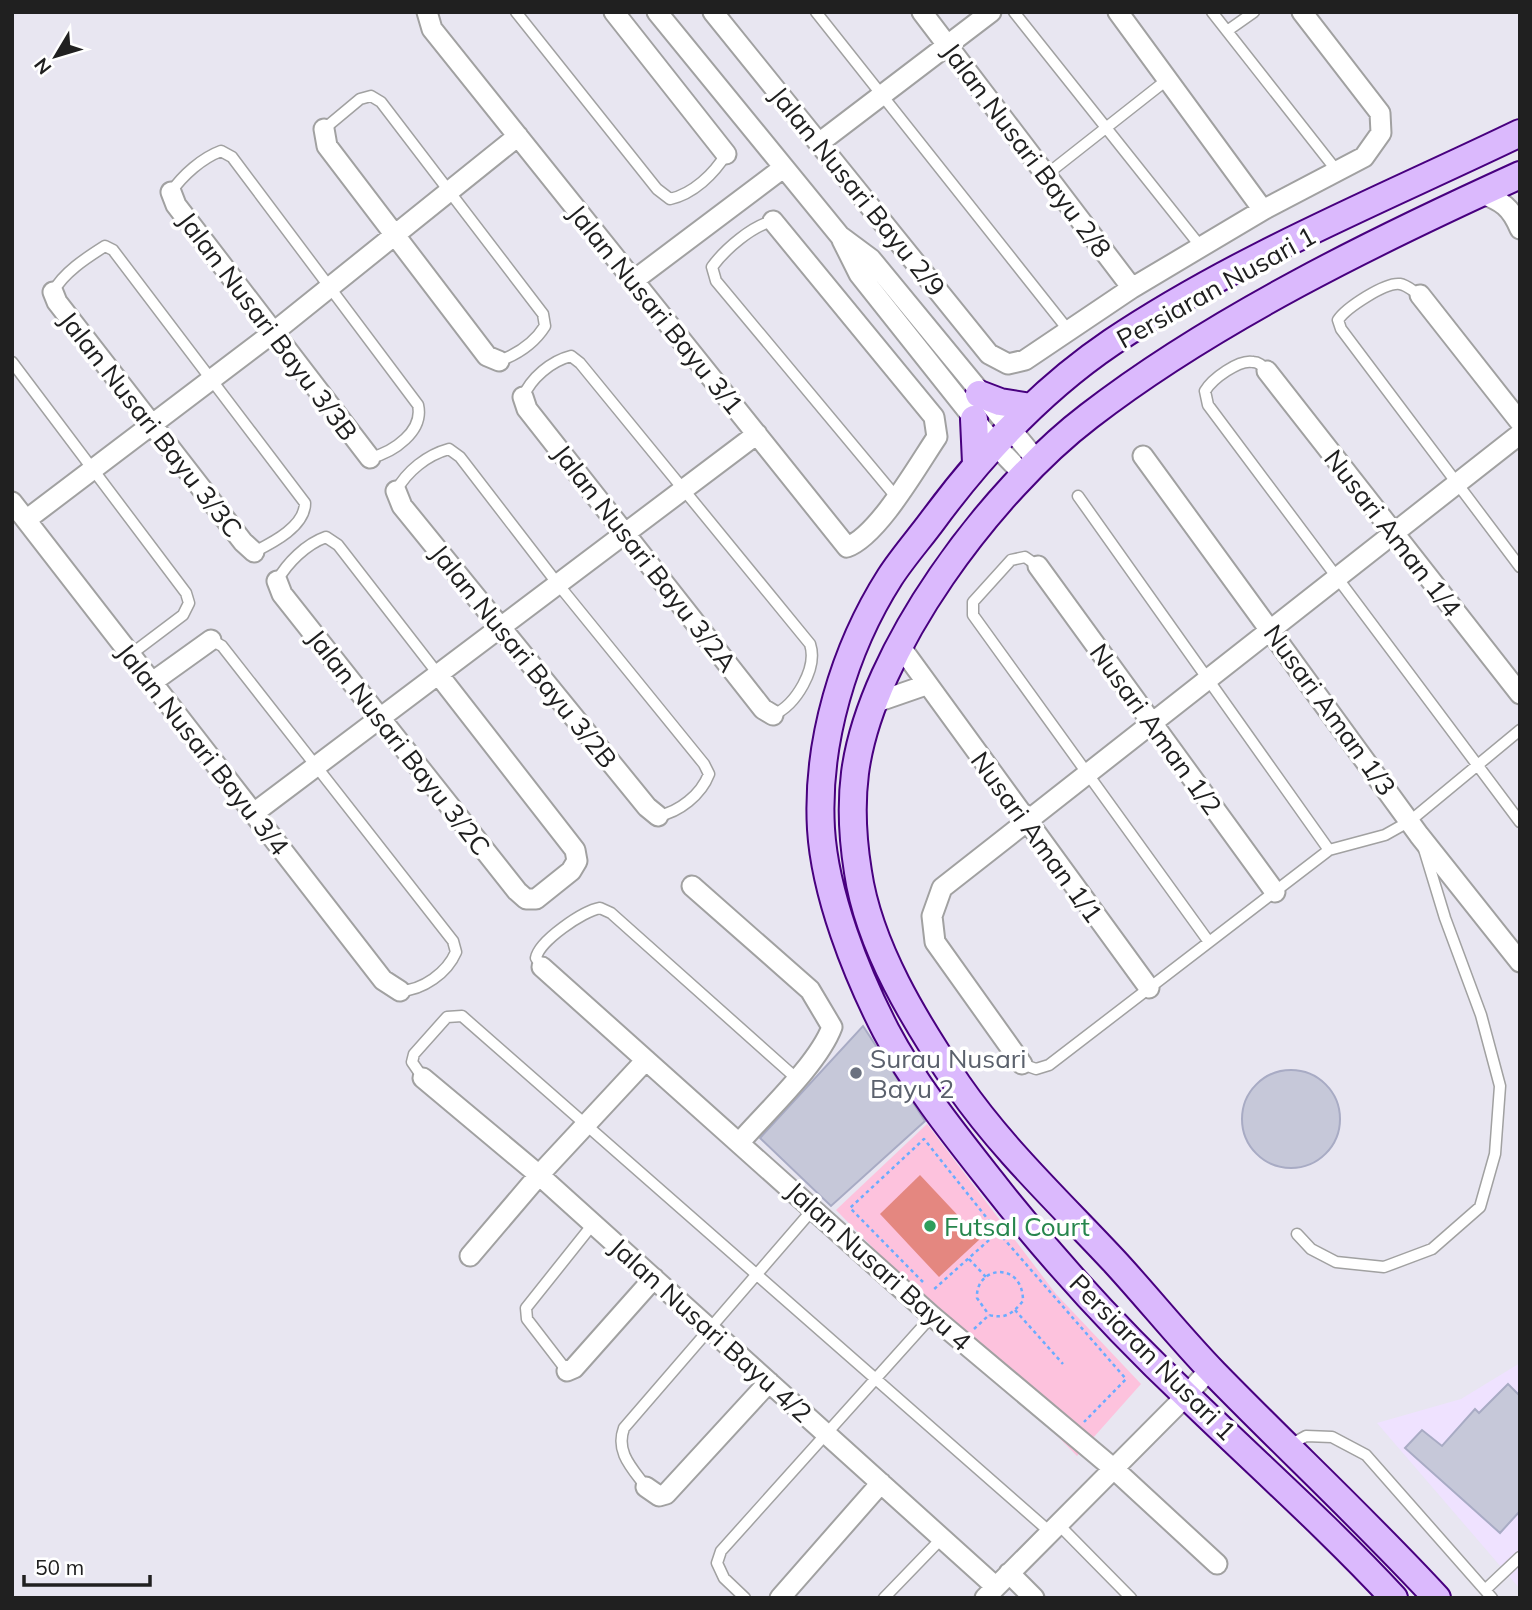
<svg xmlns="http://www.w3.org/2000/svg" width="1532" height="1610" viewBox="0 0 1532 1610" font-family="Mulish,sans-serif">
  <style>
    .education { fill: #efe2ff }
    .park { fill: #fdc2dd }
    .pitch { fill: #e48780 }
    .building { fill: #c6c8d9; stroke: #a8abc4; stroke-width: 2 }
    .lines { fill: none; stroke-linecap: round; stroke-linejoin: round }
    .lane-casing { stroke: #a1a1a1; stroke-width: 13 }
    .street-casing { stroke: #a1a1a1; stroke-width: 23 }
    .secondary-casing { stroke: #48007f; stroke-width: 30 }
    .path { stroke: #6aacff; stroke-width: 2.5; stroke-dasharray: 3.5 3.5; stroke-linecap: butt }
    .lane { stroke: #fff; stroke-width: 10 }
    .street { stroke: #fff; stroke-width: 19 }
    .secondary { stroke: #dbb9fd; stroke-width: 26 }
    .worship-dot { fill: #6b7280; stroke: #fff; stroke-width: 2.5 }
    .leisure-dot { fill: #2e9e5b; stroke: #fff; stroke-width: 2.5 }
    .labels { text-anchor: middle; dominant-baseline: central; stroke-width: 7; stroke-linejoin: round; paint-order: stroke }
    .street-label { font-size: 26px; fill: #202020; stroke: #fff }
    .worship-label { font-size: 26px; fill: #5b616d; stroke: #fff; text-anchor: start }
    .leisure-label { font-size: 26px; fill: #27864d; stroke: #fff; text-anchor: start }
  </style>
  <rect width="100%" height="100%" fill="#e8e6f1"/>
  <path class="education" d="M1520 1363V1589L1377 1423 1461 1399Z"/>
  <path class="park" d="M927 1124 1056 1294 1141 1384 1077 1456 836 1210Z"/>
  <path class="pitch" d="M920 1175 980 1239 939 1277 880 1214Z"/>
  <path class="building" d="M863 1026 925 1121 831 1206 760 1138Z
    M1242 1119a49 49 0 1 1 98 0a49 49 0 1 1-98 0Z
    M1508 1384 1520 1396V1511L1500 1533 1405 1448 1422 1430 1442 1446 1475 1409 1479 1413Z"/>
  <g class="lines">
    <defs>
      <path id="lane" d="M516 12 657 189 670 199C693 194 714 174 726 154
        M816 12 1069 331
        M1014 12 1201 247
        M1212 12 1337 171
        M1227 31 1254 12
        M324 129 360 99 371 96 381 102 543 314 545 326C535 342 518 354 499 361
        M1046 175 1168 79
        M171 192C183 175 202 158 221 151L232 157 418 405C424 431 394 452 370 458
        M773 221C752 226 725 249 712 267L716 281 897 498
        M53 292C63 273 86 258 105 246L113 250 305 503C305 526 274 542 254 552
        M1420 295C1414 292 1407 285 1400 284 1385 282 1346 308 1338 320L1341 329 1520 567
        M12 362 186 593 189 603 183 615 130 655
        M1267 371C1263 367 1260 362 1253 362 1239 359 1212 379 1205 391L1208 405 1520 822
        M523 397C531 378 551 361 571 356L580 363 810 644C818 668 796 705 773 715
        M396 491C407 471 427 455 449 449L460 457 557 583 704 764 709 774C701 795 679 812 658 816
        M1078 496 1329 850
        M1038 566 1025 557 1011 560 973 602V615L1209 942
        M277 581C287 563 306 544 326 537L338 545 438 674
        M211 640 222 646 453 941 456 952C447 973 423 990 400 991
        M542 967 536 958C539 941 583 911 600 908L611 913 796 1078
        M1022 1064 1036 1069 1049 1065 1329 850 1385 835 1410 821 1520 730
        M423 1078 412 1062 414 1054 447 1017 462 1016 1050 1532
        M1297 1234 1311 1249 1336 1262 1384 1267 1432 1249 1480 1207 1495 1154 1500 1086 1481 1015 1445 918 1424 849
        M567 1371 527 1319 526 1308 593 1224
        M1288 1446 1306 1436 1332 1437 1366 1455 1492 1598
        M646 1487C632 1468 615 1452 624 1428L814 1208
        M1058 1524 1131 1598
        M1485 1590 1520 1557
        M745 1598 724 1578 717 1563 721 1551 932 1316
        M884 1598 942 1538"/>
      <path id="street" d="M427 12 432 29 847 547C878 536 918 465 937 437L934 417 773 221
        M614 12 726 154
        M657 12 840 236 871 259 1038 462
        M713 12 989 354 1008 364 1025 360 1132 288 1263 210 1364 157 1381 133 1380 113 1302 12
        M922 12 1132 288
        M1118 12 1263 210
        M324 129 327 146 487 356 499 361
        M819 143 991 12
        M171 192 176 205 370 458
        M1480 193C1502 201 1511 207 1520 229
        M842 240 859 274 994 444 1025 476
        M633 281 783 168
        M53 292 57 302 243 542 254 552
        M1420 295 1520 422
        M1267 371 1520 694
        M523 397 527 409 763 709 773 715
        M1143 456 1419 835 1520 962
        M396 491 402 506 647 807 658 816
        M12 502 383 980 400 991
        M26 520 274 332 518 136
        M1038 566 1275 892
        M277 581 282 594 517 891 526 899H536L571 871 577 861 575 850 438 674
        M900 646 1149 988
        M151 683 211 640
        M874 703 926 685
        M254 813 757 434
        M692 886 810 990 832 1027C818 1064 767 1111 740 1142
        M542 967 932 1316 1114 1469 1217 1564
        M1022 1064 935 942 932 916 942 888 1520 434
        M423 1078 539 1175 996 1587
        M470 1256 539 1175 646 1060
        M567 1371 574 1368 654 1278
        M646 1487 659 1496 666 1494 769 1382
        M1009 1573 1034 1598
        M780 1598 881 1483
        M985 1598 1186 1396 1210 1369"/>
      <path id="secondary" d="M979 394 1000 402 1031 407
        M974 419 976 463
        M1394 1598C1329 1528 1258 1465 1190 1399 1119 1332 1051 1258 991 1181 954 1134 914 1084 886 1031 856 973 825 894 821 829 816 743 844 649 890 577 903 557 919 539 933 520 984 451 1041 390 1112 342 1239 257 1383 199 1520 133
        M1437 1598C1365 1520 1288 1449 1214 1373 1180 1338 1149 1299 1115 1262 1062 1205 1003 1150 958 1085 916 1023 869 947 858 872 853 841 851 804 855 773 871 650 992 490 1089 416 1213 320 1377 240 1520 175"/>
    </defs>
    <use href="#lane" class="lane-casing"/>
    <use href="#street" class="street-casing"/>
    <use href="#secondary" class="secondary-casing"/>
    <path class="path" d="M998 1232 1126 1379 1084 1422
      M969 1259 986 1277
      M923 1282 850 1208 924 1139 998 1232 932 1291
      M1015 1310 1063 1364
      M974 1329 989 1315C1006 1319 1012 1314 1023 1301 1023 1260 975 1266 977 1298L989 1315"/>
    <use href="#lane" class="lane"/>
    <use href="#street" class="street"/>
    <use href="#secondary" class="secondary"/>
  </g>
  <circle class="worship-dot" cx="856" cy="1073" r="7"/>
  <circle class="leisure-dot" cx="930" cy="1226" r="7"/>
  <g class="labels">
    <g class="street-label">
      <text transform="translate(1027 150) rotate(53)">Jalan Nusari Bayu 2/8</text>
      <text transform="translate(858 191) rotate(51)">Jalan Nusari Bayu 2/9</text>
      <text transform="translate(1216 287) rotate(-29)">Persiaran Nusari 1</text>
      <text transform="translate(656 309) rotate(51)">Jalan Nusari Bayu 3/1</text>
      <text transform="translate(268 326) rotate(53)">Jalan Nusari Bayu 3/3B</text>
      <text transform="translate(151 424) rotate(52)">Jalan Nusari Bayu 3/3C</text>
      <text transform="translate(1393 533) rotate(52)">Nusari Aman 1/4</text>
      <text transform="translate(645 558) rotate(52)">Jalan Nusari Bayu 3/2A</text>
      <text transform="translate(524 656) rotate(51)">Jalan Nusari Bayu 3/2B</text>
      <text transform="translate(1330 710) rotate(54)">Nusari Aman 1/3</text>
      <text transform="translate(1156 729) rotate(54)">Nusari Aman 1/2</text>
      <text transform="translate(399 742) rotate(52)">Jalan Nusari Bayu 3/2C</text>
      <text transform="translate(203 749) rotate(52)">Jalan Nusari Bayu 3/4</text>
      <text transform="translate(1037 837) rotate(54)">Nusari Aman 1/1</text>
      <text transform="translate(879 1266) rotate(42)">Jalan Nusari Bayu 4</text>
      <text transform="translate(711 1330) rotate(42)">Jalan Nusari Bayu 4/2</text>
      <text transform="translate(1153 1357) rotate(45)">Persiaran Nusari 1</text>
    </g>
    <g class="worship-label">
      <text x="870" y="1058">Surau Nusari<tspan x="870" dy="30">Bayu 2</tspan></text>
    </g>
    <g class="leisure-label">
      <text x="944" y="1226">Futsal Court</text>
    </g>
  </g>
  <rect width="1532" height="1610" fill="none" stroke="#202020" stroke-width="28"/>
  <g transform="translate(56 56) rotate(232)" stroke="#ffffff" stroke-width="5" paint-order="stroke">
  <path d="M0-5L12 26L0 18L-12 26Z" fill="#202020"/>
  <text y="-10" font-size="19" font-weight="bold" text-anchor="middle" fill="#202020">N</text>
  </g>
  <path d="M24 1575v10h126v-10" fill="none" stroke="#202020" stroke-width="3.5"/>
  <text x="35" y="1575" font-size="21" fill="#202020" stroke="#ffffff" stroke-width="5" paint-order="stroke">50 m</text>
</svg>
